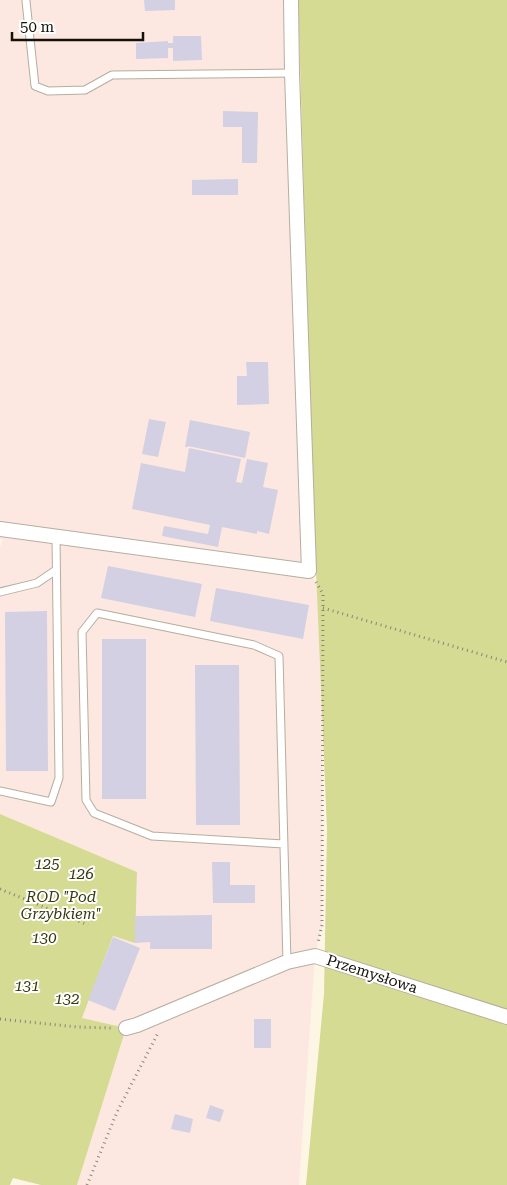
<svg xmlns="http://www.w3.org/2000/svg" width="507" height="1185" viewBox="0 0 507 1185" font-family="'Roboto Serif',serif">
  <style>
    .industrial { fill: #fce8e1 }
    .green { fill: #d5db92 }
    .building { fill: #d2d0e2 }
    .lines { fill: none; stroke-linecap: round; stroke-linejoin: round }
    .service-casing { stroke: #b6ae9e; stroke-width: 9 }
    .minor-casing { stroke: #b6ae9e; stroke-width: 16 }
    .path { stroke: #8a8479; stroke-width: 3; stroke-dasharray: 1 4; stroke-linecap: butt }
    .service { stroke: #fff; stroke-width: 7 }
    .minor { stroke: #fff; stroke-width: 14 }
    .labels { text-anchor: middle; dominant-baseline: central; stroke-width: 4; stroke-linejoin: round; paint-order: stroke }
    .park-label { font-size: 15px; font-style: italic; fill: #36390e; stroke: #fff }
    .street-label { font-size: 15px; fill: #14110b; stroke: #fff }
  </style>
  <rect width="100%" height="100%" fill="#fef6e5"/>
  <path class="industrial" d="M0 0H289L309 571 323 594 322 925 315 956 299 1185H77L126 1028 82 1018 113 936 135 942 137 872 0 814V547L3 539H0Z"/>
  <path class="green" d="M298 0H507V1185H306L324 994 327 830 314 523Z
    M0 814 137 872 135 943 113 936 82 1018 126 1028 77 1185H41L13 1178 10 1185H0Z"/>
  <path class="building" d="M144 0H175V10L145 11Z
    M173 36H201L202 60 173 61V48H168V58L136 59V43L168 41V43H173Z
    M223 111 258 112 257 163H242V127H223Z
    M238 179V195H192V180Z
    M246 362H268L269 404 237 405V376H247Z
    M149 419 166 422 158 457 142 454Z
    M190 420 250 432 245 458 188 446V447H185Z
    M189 448 241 459 236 482 242 483 247 459 268 463 263 487 278 490 269 534 257 531V534L222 527 218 547 162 536 164 526 208 534 210 525 132 509 141 463 185 472Z
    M108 566 202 584 195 617 101 598Z
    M216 588 309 605 303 639 210 621Z
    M47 611 48 771H6L5 612Z
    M102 639H146V799H102Z
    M195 665H239L240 825H196Z
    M212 862H230V885H255V903H213Z
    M212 915V949H150V942L135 943V916Z
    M113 937 140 948 115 1011 88 1000Z
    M254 1019H271V1048H254Z
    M210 1105 224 1110 220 1122 206 1118Z
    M175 1114 193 1119 190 1133 171 1129Z"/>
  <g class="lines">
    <defs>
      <path id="service" d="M26 1 35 86 48 91 85 90 112 75 292 73
        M0 592 37 583 56 570
        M0 791 51 802 59 778 56 536
        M284 844 152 836 94 813 86 800 82 632 97 613 254 645 279 656 287 962"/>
      <path id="minor" d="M0 529 309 571 292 73 291 0
        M126 1028 137 1025 287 962 315 956 507 1017"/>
    </defs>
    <use href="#service" class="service-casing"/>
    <use href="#minor" class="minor-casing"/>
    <path class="path" d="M316 582 323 594 322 925 318 943
      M323 608 507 662
      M0 889 88 925
      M0 1019 77 1027 113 1028
      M87 1185 117 1112 158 1033"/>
    <use href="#service" class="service"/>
    <use href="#minor" class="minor"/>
  </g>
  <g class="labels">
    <g class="park-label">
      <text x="47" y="864">125</text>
      <text x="81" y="874">126</text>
      <text x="61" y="897">ROD "Pod<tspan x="61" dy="17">Grzybkiem"</tspan></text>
      <text x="44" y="938">130</text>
      <text x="27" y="986">131</text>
      <text x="67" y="999">132</text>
    </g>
    <g class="street-label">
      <text transform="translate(372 974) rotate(18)">Przemysłowa</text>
    </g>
  </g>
  <path d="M12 32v8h131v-8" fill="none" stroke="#14110b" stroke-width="2.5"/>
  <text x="20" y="32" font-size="15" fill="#14110b" stroke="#ffffff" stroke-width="4" paint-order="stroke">50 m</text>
</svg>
